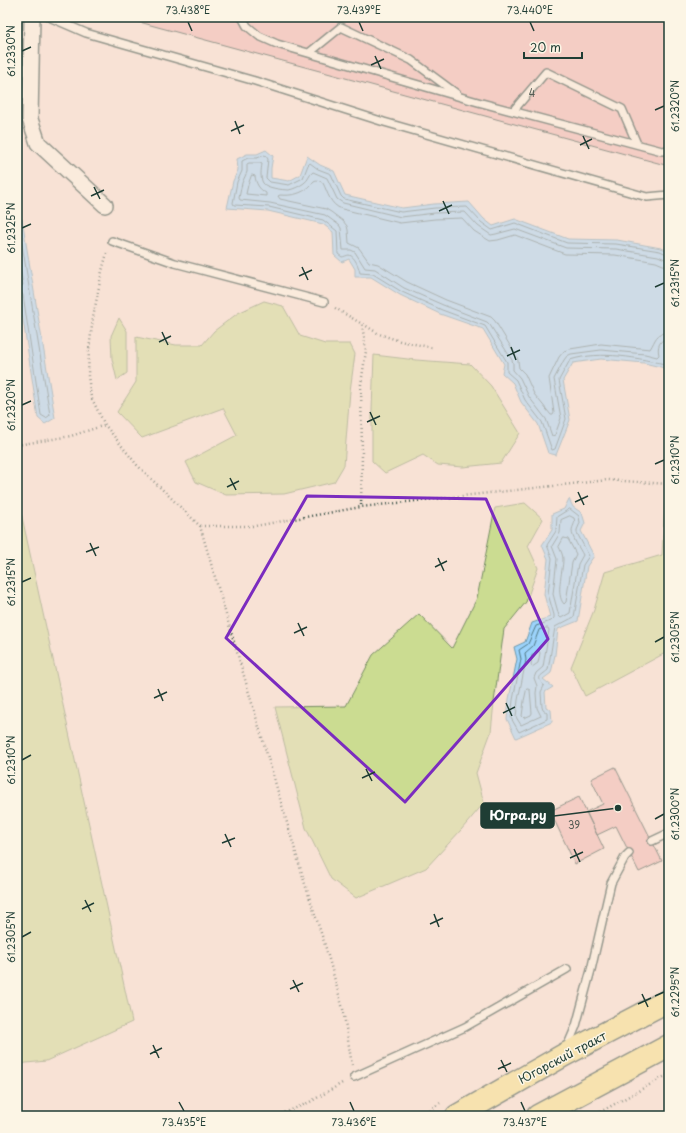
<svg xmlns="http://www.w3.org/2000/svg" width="686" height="1133" viewBox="0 0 686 1133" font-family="'Playpen Sans',sans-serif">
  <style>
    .green { fill: #cbdc91; stroke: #758c62 }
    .water { fill: #9cd3fb; stroke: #6a97ab }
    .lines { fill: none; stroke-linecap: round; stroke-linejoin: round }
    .shore { stroke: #517984; stroke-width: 1 }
    .building { fill: #f0b4b0; stroke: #1f3d34 }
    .lane-casing { stroke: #1f3d34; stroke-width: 10 }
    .street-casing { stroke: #1f3d34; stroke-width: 18 }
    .primary-casing { stroke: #1f3d34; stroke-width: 25 }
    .path { stroke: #1f3d34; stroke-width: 2.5; stroke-dasharray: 1 3; stroke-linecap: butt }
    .lane { stroke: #fcf5e5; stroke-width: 7 }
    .street { stroke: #fcf5e5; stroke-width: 15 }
    .primary { stroke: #f5e382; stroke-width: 22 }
    .marked { fill: none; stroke: #7b2cbf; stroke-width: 3; stroke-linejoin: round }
    .ticks { fill: none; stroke: #1f3d34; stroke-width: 1.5 }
    .labels { text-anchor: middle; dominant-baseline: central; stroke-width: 3; stroke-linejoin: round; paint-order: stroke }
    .number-label { font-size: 10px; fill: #535b53 }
    .street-label { font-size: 12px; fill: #1f3d34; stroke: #fcf5e5 }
    .leader { fill: none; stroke: #1f3d34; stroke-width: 1.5 }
    .callout-dot { fill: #1f3d34; stroke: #fcf5e5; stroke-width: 1.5 }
    .callout { fill: #1f3d34; stroke: #1f3d34; stroke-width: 1.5 }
    .callout-label { font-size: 13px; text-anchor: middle; font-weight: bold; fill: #fff }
    .neatline { fill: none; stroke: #1f3d34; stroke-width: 1.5 }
    .ticks-label { font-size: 10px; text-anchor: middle; fill: #1f3d34 }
  </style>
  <rect width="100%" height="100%" fill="#f8e2d5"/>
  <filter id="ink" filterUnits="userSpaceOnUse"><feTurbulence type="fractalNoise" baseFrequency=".025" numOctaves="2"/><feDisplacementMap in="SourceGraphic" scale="8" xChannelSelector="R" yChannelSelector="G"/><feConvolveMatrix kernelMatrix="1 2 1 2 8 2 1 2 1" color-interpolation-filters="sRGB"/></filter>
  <g filter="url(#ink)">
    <path class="green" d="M264 301 283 306 300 336 325 344H350L355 354 350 391 344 465 334 482 284 494 226 495 196 482 186 462 237 435 223 408 142 438 117 412 136 382V337L176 345H202L214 331 238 313Z
      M119 318 127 331V373L117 380 112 359 111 336Z
      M374 355 416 360 470 364 491 386 520 433 501 463 463 467 438 465 423 455 385 473 372 461V410Z
      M17 494 132 1022 46 1061 17 1064Z
      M525 503 543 519 528 546 538 568 526 602 504 629 494 702 491 732 476 773 484 803 461 830 426 868 356 898 331 879 306 828 275 707 346 706 373 655 419 614 452 648 477 598 495 508Z
      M665 504H669V651L585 696 571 667 594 610 605 572 662 555Z"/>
    <path class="water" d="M266 150 273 156 271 168V178L289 181 300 175 307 156 320 165 334 171 345 195 402 208 434 204 469 202 484 219 493 226 515 219 568 239 617 240 661 248 669 251V343L667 349 669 357V369L644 363 601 359 573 363 563 380 570 420 556 455 548 453 538 424 521 402 513 383 502 373 504 364 483 329 440 314 400 295 371 277H355V269L349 259 342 262 334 255 333 232 323 224 268 211 227 208 233 181 238 170 237 159 247 154H257Z
      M22 219 55 418 45 424 38 418 19 293 17 230Z
      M569 499 573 507 582 513 585 523 581 531 594 556 587 566 578 621 558 629 555 655 551 673 543 679 553 687 545 692 546 707 551 710 552 722 516 738 507 719 509 699 517 659 514 647 525 642 532 623 550 617 544 594 548 559 542 545 552 530V514L564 509Z"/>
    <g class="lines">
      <path class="shore" d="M252 175 255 176C256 184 259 189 266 193V196L246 194 248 185Z
        M17 230 20 232 50 415 49 416 46 418 41 415 23 295 21 292 17 291
        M17 246 23 285 22 286H17
        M669 255 660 251 616 244 567 243 515 223 492 230 481 222 467 207 435 208 401 212 344 199 341 196 331 174 318 169 310 163 308 165 303 178 289 185 270 182 266 178 268 159 265 155 257 158H248L242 161V171L237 182 233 203 234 205 269 207 323 220 337 231 338 254 342 257C343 257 348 255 349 255 355 256 359 268 360 273L373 274 402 292 442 310 485 326 507 362V372L516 380 525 400 542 422 552 450 555 449 566 419 559 380 570 360C601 350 639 358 669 365
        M669 260 665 259 658 256 616 249 566 248 515 229 496 234 491 235 478 226 465 212 435 213 401 217 343 203 337 199 327 178 313 172C309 174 309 180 304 183 300 186 294 189 289 190 283 190 266 188 263 183 260 178 261 170 262 164L260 163H249L247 164V172L242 183 239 198 240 200 270 203 325 215 339 225 341 228 343 250H351L355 252 365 268 375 269 404 288 443 305 487 322 490 325 512 360 513 363V370L520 378 529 397 546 419 552 436 555 435 561 418 554 379 564 360 567 356 571 354 601 350 645 354 657 357 659 355C657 347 659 339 669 338
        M669 266 663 265 656 262 615 255 565 254 515 235 498 240 490 241 485 238 474 231 462 218 435 219 400 223 342 209C330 205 328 193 323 183 320 181 317 179 314 181 312 182 312 185 310 186 302 194 291 196 280 195L278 196 280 199 326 209 331 212 343 221 347 226 348 230 349 243 359 248 369 262 378 264 407 282 446 300 491 317 495 321 517 357 518 361 519 368 525 374 534 394 551 415H553L554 413 549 378 559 357 564 351 570 349 601 344 650 349C656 340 655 333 669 332
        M570 509 579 516 580 523 577 530V533L589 556 583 565 574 617 555 627 548 670C540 677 536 676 544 686L541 692 542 707 543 710 547 713V719L519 732 511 718 513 700 521 659 519 650 528 644 536 626 551 621 554 618V615L548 594 552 558 547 545 556 531 557 517Z
        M570 516 574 518C576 524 572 526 572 531 572 538 580 549 583 555L578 564 570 613 561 618 559 616 553 594 557 559 552 546 560 533 561 520Z
        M564 538 568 539 576 554 572 563 566 602 564 604C555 594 563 572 563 559 563 555 561 551 559 547Z
        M546 628H548L549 630 543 667 536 673 534 678 537 686 536 693 537 708 541 716 521 725 516 717 518 700 526 660 525 653 533 646 539 630Z
        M537 651H539L540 653 538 663 532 667 531 665 532 656Z
        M527 689H528L530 690 532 713 531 715 524 718 522 716 524 701Z"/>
    </g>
    <path class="building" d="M121 17H669V166Z
      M615 767 662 861 639 872 616 826 597 835 586 812 603 804 591 779Z
      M579 797 604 849 575 864 550 811Z"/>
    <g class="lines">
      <defs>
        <path id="lane" d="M49 17 86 33 255 81 384 122 647 197 669 195
          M242 17 247 26 259 36 277 44 478 102 662 151 669 150
          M309 53 341 27 411 60 457 94
          M513 111 546 72 622 109 637 144
          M112 241 175 263 324 302
          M652 841 669 833
          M567 1047 576 1026 591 970 611 883 625 857 629 853
          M354 1077 465 1027 567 969"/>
        <path id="street" d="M32 17 30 119 38 143 105 205"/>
        <path id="primary" d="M457 1116 564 1055 669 1000
          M538 1116 669 1046"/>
      </defs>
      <use href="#lane" class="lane-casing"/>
      <use href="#street" class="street-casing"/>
      <use href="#primary" class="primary-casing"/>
      <path class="path" d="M107 253 102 271 93 318 89 350 88 376 91 397 105 425 137 465 200 526 305 884 325 945 343 1009 352 1065
        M335 308 362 324 366 351 361 384 362 455 361 507
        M363 324 379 334 400 341 434 348
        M17 445 71 436 105 425
        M200 526H255L361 507 608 480 669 484
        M277 1116 310 1102 344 1082
        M419 1116 440 1103
        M593 1116 669 1074"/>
      <use href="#lane" class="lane"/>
      <use href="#street" class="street"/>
      <use href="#primary" class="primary"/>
    </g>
  </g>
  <path d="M0 0H686V1133H0ZM307 496 486 499 548 639 405 802 226 638Z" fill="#f8e2d5" fill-opacity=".55" fill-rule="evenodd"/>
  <path class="marked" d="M307 496 486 499 548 639 405 802 226 638Z"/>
  <path class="ticks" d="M188 22 192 31M359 22 363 31M530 22 534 31M22 51 31 47M375 56 381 69M371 65 384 59M655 110 664 106M235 121 240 134M231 131 244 125M583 136 589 149M580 145 592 139M94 187 100 199M91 196 104 190M443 201 449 214M439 211 452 205M22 228 31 224M302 267 308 280M299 276 312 270M655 287 664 283M162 332 168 345M159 342 171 336M511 347 516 360M507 356 520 350M22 405 31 401M370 412 376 425M367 422 380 416M655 464 664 460M230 478 236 490M227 487 239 481M578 492 584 505M575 502 588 496M90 543 96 556M86 552 99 547M438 558 444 571M435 567 447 561M22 582 31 578M298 623 304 636M294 633 307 627M655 642 664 637M158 689 163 701M154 698 167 692M506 703 512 716M503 713 515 707M22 760 31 755M366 769 372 781M362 778 375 772M655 819 664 814M225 834 231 847M222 843 235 838M574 849 580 862M570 858 583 852M85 900 91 912M82 909 94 903M434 914 439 927M430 924 443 918M22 937 31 932M293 980 299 992M290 989 303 983M642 994 648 1007M655 996 664 992M638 1004 651 998M153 1045 159 1058M150 1054 162 1048M501 1060 507 1072M498 1069 511 1063M179 1102 184 1111M350 1102 354 1111M521 1102 525 1111"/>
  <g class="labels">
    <g class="number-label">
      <text x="532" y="92">4</text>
      <text x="574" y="824">39</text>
    </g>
    <g class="street-label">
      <text transform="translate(562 1057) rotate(-28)">Югорский тракт</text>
    </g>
  </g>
  <path class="leader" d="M618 808L554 816"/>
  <circle class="callout-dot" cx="618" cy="808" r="4"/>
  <rect class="callout" x="481" y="803" width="73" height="25" rx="4"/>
  <g class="callout-label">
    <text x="518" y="820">Югра.ру</text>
  </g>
  <rect width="686" height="1133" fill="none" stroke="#fcf5e5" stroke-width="44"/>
  <path d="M524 52v6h58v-6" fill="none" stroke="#1f3d34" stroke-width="2"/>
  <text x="530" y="52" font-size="12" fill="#1f3d34" stroke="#fcf5e5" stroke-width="3" paint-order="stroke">20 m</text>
  <rect x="22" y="22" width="642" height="1089" class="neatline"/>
  <g class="ticks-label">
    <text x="188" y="14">73.438°E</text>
    <text x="359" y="14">73.439°E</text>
    <text x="530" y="14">73.440°E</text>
    <text transform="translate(11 51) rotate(-90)" y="4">61.2330°N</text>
    <text transform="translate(675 106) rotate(-90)" y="4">61.2320°N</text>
    <text transform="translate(11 228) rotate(-90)" y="4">61.2325°N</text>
    <text transform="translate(675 283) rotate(-90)" y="4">61.2315°N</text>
    <text transform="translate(11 405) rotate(-90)" y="4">61.2320°N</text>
    <text transform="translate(675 460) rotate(-90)" y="4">61.2310°N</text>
    <text transform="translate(11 582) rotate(-90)" y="4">61.2315°N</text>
    <text transform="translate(675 637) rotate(-90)" y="4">61.2305°N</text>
    <text transform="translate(11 760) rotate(-90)" y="4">61.2310°N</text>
    <text transform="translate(675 814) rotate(-90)" y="4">61.2300°N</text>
    <text transform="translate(11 937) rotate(-90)" y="4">61.2305°N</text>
    <text transform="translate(675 992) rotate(-90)" y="4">61.2295°N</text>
    <text x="184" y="1126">73.435°E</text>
    <text x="354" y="1126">73.436°E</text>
    <text x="525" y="1126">73.437°E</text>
  </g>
</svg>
